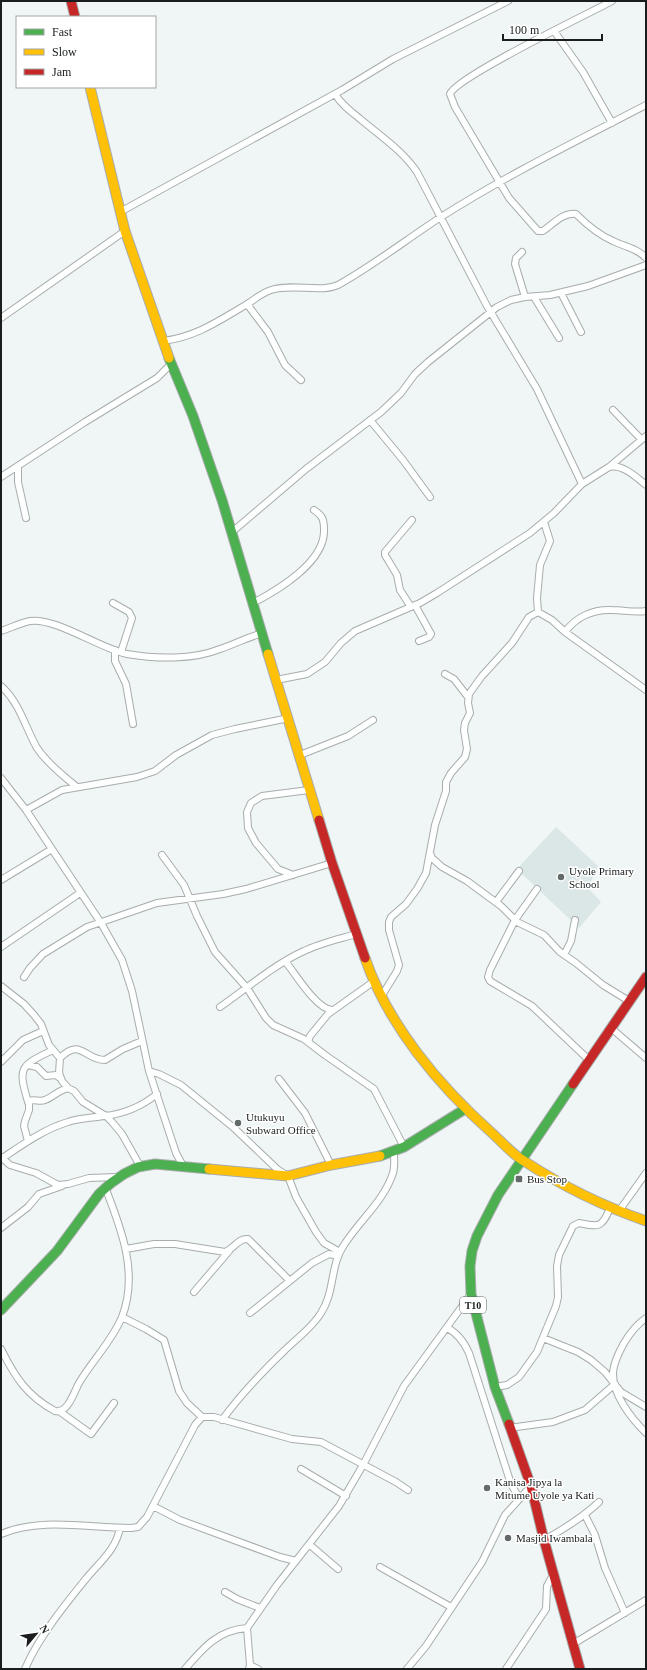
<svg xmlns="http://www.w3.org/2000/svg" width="647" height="1670" viewBox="0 0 647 1670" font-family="'Times New Roman',serif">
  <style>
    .built { fill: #dae7e6 }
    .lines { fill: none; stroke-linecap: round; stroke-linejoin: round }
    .street-casing { stroke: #a8acac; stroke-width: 8 }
    .fast-casing { stroke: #a8acac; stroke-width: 11 }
    .slow-casing { stroke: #a8acac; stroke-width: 11 }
    .jam-casing { stroke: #a8acac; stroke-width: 11 }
    .street { stroke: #fdfefe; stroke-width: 6 }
    .fast { stroke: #4caf50; stroke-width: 9 }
    .slow { stroke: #ffc107; stroke-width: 9 }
    .jam { stroke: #c62828; stroke-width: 9 }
    .poi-dot { fill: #646969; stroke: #fff; stroke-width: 1.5 }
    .labels { text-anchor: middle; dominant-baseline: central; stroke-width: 3; stroke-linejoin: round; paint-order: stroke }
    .shield { fill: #fff; stroke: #5e6161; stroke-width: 1 }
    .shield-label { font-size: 10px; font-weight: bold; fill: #191d1d }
    .poi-label { font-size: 11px; fill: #191d1d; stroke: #fff; text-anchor: start }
  </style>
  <rect width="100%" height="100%" fill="#f0f5f5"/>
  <path class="built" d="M556 827 598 866 588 888 601 902 579 928 517 869Z"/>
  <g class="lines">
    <defs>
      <path id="street" d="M612 1C588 14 456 77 450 94L455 107 509 198 538 231H543C552 225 563 212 576 214 587 225 599 235 613 241 625 247 637 248 646 258
        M554 31 583 72 612 123
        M335 94C341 104 350 111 359 118 379 135 402 150 417 172L487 306 537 389 582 484
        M120 212 342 90 393 59 508 1
        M522 252 516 258 515 264 525 297
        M561 293 581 332
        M534 297 559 338
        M247 304 268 332 285 365 301 380
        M1 318 125 231
        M163 341C195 337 217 322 244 306 253 301 261 293 271 290 292 283 320 293 338 285 374 265 407 239 441 217 507 175 577 141 646 105
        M613 410 641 439
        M370 420 403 460 430 497
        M18 466V482L26 518
        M609 467 646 436
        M1 477 85 422 157 378 171 364
        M232 532 306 469 381 412 401 393 415 374 428 362 497 307 511 300 525 297 550 295 588 286 646 265
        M113 603 129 612 132 618 121 652
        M253 603C278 590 325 562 324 530 324 520 323 516 314 510
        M415 605 431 634 429 637 419 641
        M411 607 400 590 397 575 385 555V552L412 520
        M538 612 537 598 540 565 550 541 544 522
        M1 631C10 628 20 623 30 621 55 617 101 649 127 654 156 659 193 660 220 649 235 644 248 637 263 633
        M565 632C576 617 593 609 612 610 624 610 634 613 646 611
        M115 650V661L126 684 133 724
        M445 674 454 679 468 697
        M276 680 307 674 325 662 341 643 355 631 420 603 437 593 530 533 554 513 582 484 609 467C623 464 636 477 646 485
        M1 686C20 703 25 727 37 748 47 763 63 776 77 787
        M300 755 348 736 373 720
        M1 778 26 810 101 923 122 960 132 991 149 1071 176 1153 183 1166
        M26 810 62 790 137 777 155 771 176 755 212 735 235 729 289 718
        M430 853 432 858 442 867 467 881 501 906 517 922 544 935 560 952 576 963 603 985 629 1001
        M162 855 184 885 197 916 215 952 247 988 266 1018 273 1025 304 1039 325 1055 374 1089 404 1147
        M293 875 278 869 256 843 248 828 247 812 251 803 262 796 309 790
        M1 880 52 849
        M537 889 515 920 490 970 488 977 490 981 532 1006 590 1061
        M496 902 519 871
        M1 947 80 893
        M564 955 571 941 575 920
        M285 961C295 973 316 1009 332 1010
        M24 977 30 968 43 954 87 927 157 903 223 894 246 889 332 863
        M1 986 24 1004 34 1015 41 1024 49 1045 60 1058 59 1073 62 1081 68 1088 74 1091 83 1102 106 1116 112 1122 122 1134 140 1166
        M381 997 397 971 399 965 389 930V922L391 917 406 904 417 889 426 873 435 825 446 791V782L451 773 465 757 467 749 464 730 465 723 470 713 468 703 469 694 482 676 512 643 529 617 538 612 552 620 565 632 646 690
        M220 1007C246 989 275 964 304 951 320 943 339 939 356 934
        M611 1028 646 1058
        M308 1042 310 1036 328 1014 373 982
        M60 1058C81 1037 84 1060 105 1060L123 1049 142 1041
        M1 1062 23 1040 43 1031
        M28 1065 37 1067 46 1076 56 1075 60 1078
        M149 1071 159 1074 181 1085 234 1128 277 1169 288 1176 296 1197 316 1232 324 1243 340 1252
        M279 1079 305 1113 331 1165
        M28 1102C18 1068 19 1066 53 1050
        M28 1141 24 1126 25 1121 29 1110V1101C34 1099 40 1102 45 1100 53 1097 59 1090 68 1088
        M1 1157 10 1165 36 1173 58 1185 68 1184 89 1178 117 1177
        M1 1159C22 1145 44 1129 68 1122 79 1118 92 1118 104 1116 124 1114 141 1107 157 1094
        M619 1211 646 1173
        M1 1228 28 1207 39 1194 62 1186
        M126 1249 154 1244H175L225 1252C234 1249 238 1238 248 1239L289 1280
        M194 1292 229 1251
        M250 1313 312 1263 329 1254 338 1256
        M122 1317 146 1329 164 1340 179 1391 187 1403 202 1417
        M646 1318C636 1325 630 1333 624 1343 619 1352 614 1362 613 1372 612 1394 631 1418 646 1433
        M447 1328C458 1333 464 1342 469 1353L511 1484 519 1498
        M543 1338 578 1352 591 1360 605 1372 621 1392 646 1407
        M1 1349C15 1377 27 1396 55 1411 68 1414 74 1392 79 1383 92 1361 112 1341 122 1317 139 1273 121 1228 105 1187
        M495 1387 507 1385 519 1377 537 1352 556 1306 558 1297 557 1266 559 1255 573 1226 579 1223C599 1227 602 1228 610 1208
        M59 1411 91 1434 114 1403
        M222 1420C241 1394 262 1372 285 1350 297 1338 312 1328 321 1313 335 1292 330 1265 344 1245 359 1221 384 1201 393 1173 395 1166 394 1159 394 1152
        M509 1428 553 1422 585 1410 615 1384
        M301 1469 346 1496
        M153 1506 180 1520 280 1557 296 1561
        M585 1515 595 1535 605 1568 625 1613
        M1 1534C41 1517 88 1528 131 1528L138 1527 147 1517 195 1425 202 1417H214L292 1439 321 1442 396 1482 408 1490
        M544 1540C564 1529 582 1518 599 1502
        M310 1545 338 1569
        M380 1567 451 1607
        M225 1592 237 1599 260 1608
        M573 1644 646 1600
        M250 1665 258 1669
        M25 1669C38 1638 64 1606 85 1580 99 1562 115 1552 120 1528
        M185 1669C203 1648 218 1630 247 1628
        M249 1669 250 1665 247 1628 277 1585 339 1506 363 1465 404 1386 471 1294
        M407 1669 426 1646 482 1562 505 1515 531 1486
        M506 1669 546 1609 547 1586 553 1575"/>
      <path id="fast" d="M169 358 193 416 222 500 268 654
        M380 1156 404 1147 465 1109
        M1 1310 57 1251 99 1194 111 1183 124 1174 138 1167 155 1164 209 1169
        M509 1424 495 1387 471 1294 470 1266 472 1251 477 1236 498 1195 573 1084"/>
      <path id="slow" d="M90 87 125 231 169 358
        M268 654 319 820
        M365 958C388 1025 439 1086 492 1133 502 1142 512 1154 524 1161 562 1186 603 1206 646 1221
        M209 1169 288 1176 331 1165 380 1156"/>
      <path id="jam" d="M71 1 75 17
        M319 820 332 863 365 958
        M573 1084 646 977
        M509 1424 531 1486 544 1540 580 1669"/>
    </defs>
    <use href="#street" class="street-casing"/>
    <use href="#fast" class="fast-casing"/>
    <use href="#slow" class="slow-casing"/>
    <use href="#jam" class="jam-casing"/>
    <use href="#street" class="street"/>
    <use href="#fast" class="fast"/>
    <use href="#slow" class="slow"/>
    <use href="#jam" class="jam"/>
  </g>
  <g class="poi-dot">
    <circle cx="561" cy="877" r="4"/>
    <circle cx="238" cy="1123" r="4"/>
    <rect x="515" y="1175" width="8" height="8" rx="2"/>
    <circle cx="487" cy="1488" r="4"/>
    <circle cx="508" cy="1538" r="4"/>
  </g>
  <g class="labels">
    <rect class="shield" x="460" y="1297" width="26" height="16" rx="3"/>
    <g class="shield-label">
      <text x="473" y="1305">T10</text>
    </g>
    <g class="poi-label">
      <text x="569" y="871">Uyole Primary<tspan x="569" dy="13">School</tspan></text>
      <text x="246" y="1117">Utukuyu<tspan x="246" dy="13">Subward Office</tspan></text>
      <text x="527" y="1179">Bus Stop</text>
      <text x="495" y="1482">Kanisa Jipya la<tspan x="495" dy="13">Mitume Uyole ya Kati</tspan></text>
      <text x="516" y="1538">Masjid Iwambala</text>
    </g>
  </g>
  <rect width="647" height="1670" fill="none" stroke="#191d1d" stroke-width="4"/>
  <rect x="16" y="16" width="140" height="72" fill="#ffffff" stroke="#a3a5a5"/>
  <rect x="24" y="29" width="20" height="6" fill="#4caf50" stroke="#a3a5a5"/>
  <text x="52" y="36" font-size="12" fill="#191d1d">Fast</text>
  <rect x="24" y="49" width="20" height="6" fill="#ffc107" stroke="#a3a5a5"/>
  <text x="52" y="56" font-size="12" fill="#191d1d">Slow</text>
  <rect x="24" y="69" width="20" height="6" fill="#c62828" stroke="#a3a5a5"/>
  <text x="52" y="76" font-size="12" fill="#191d1d">Jam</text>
  <g transform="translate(36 1634) rotate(61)" stroke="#ffffff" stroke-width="3" paint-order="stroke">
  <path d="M0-3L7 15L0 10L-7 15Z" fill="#191d1d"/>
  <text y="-6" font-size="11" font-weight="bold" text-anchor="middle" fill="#191d1d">N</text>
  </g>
  <path d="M503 34v6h99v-6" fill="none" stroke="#191d1d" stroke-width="2"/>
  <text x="509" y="34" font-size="12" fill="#191d1d" stroke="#ffffff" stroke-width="3" paint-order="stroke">100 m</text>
</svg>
